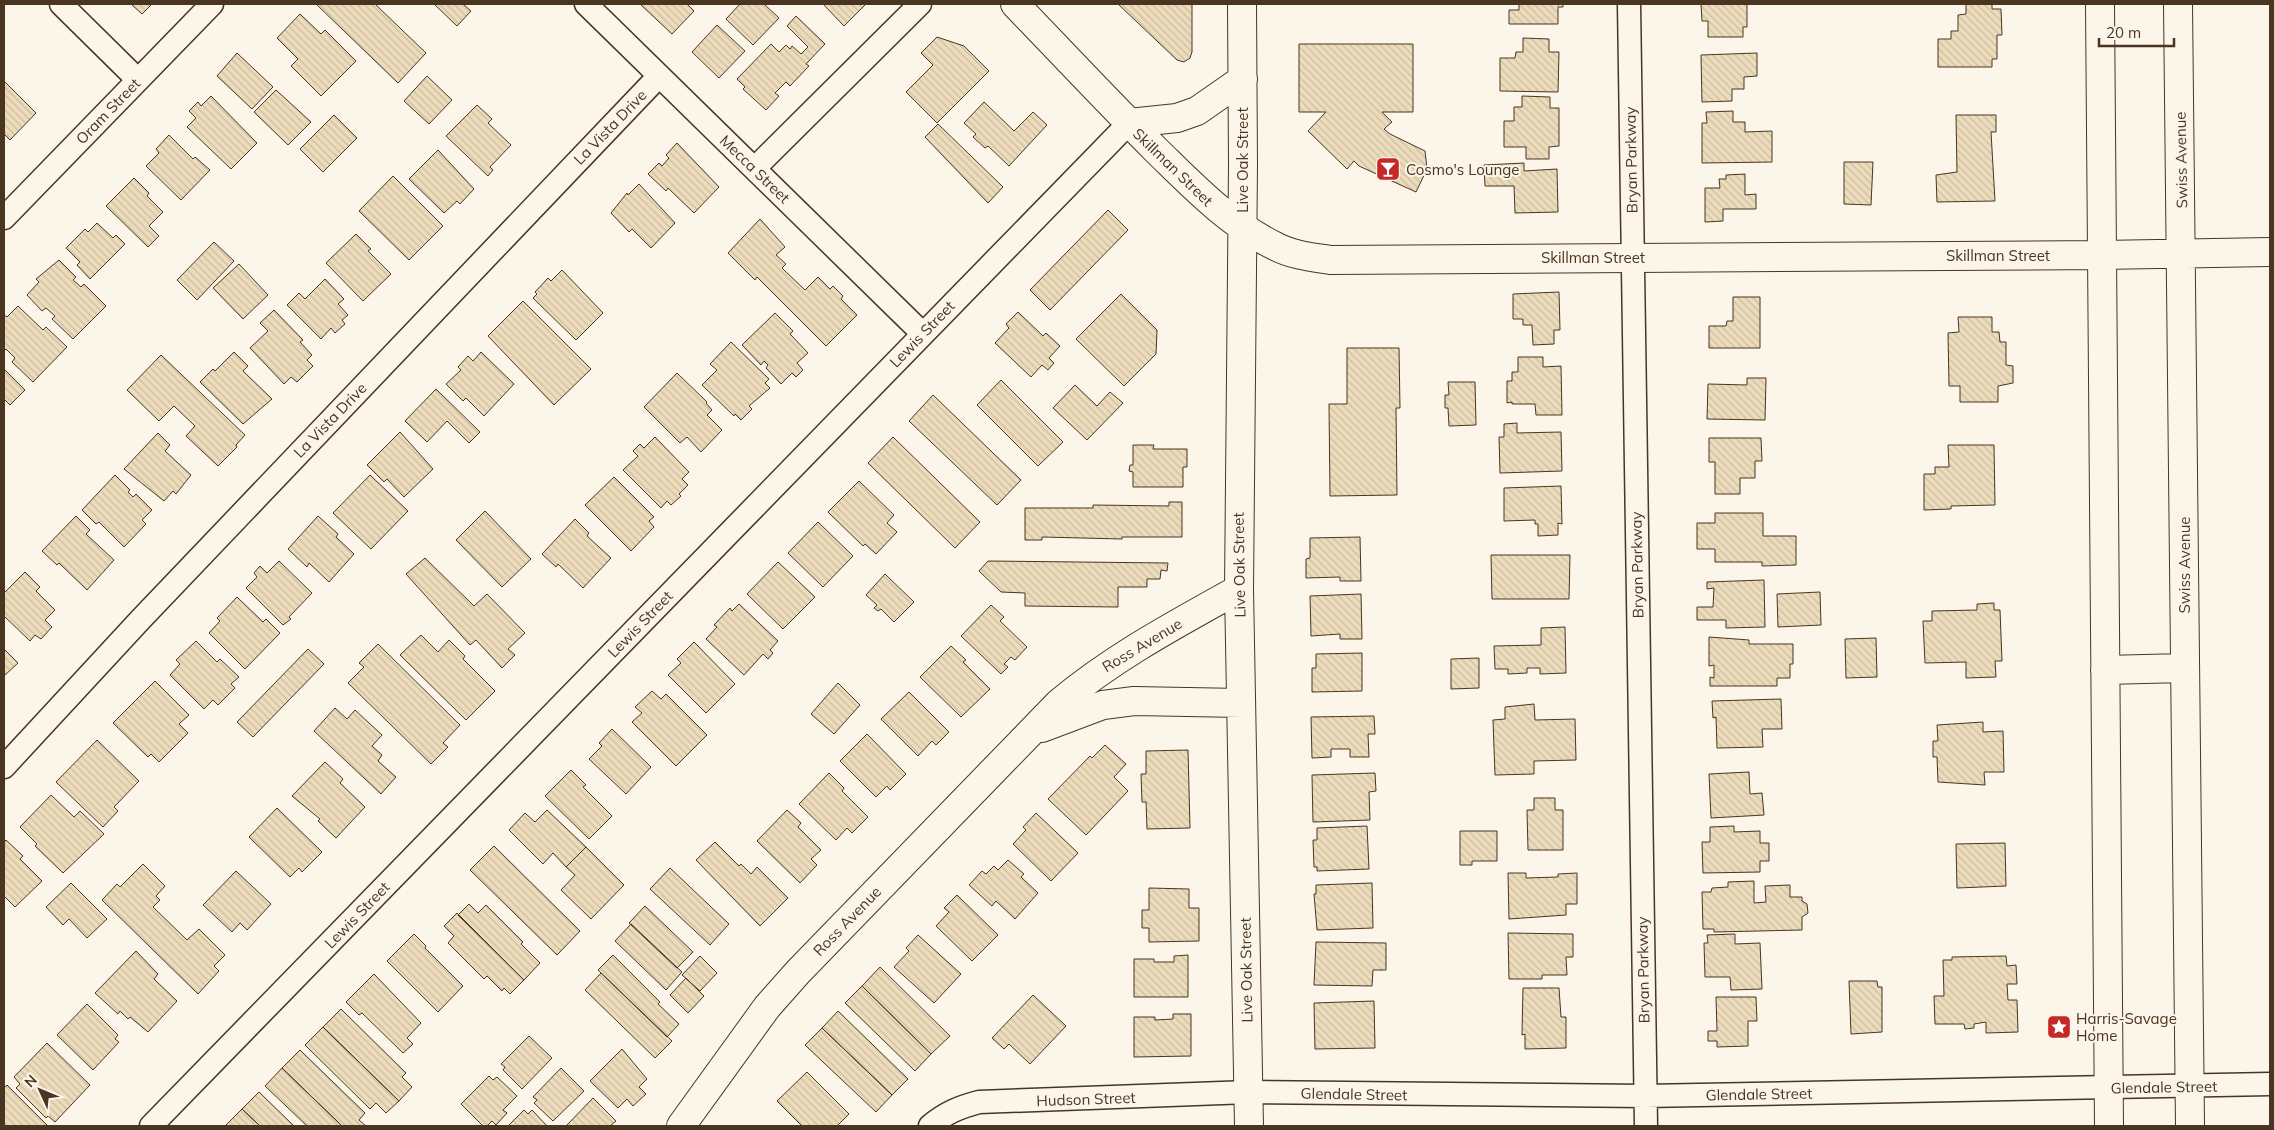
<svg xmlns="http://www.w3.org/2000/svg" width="2274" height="1130" viewBox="0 0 2274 1130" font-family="Mulish,sans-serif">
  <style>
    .building { fill: url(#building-back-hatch); stroke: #4a3520 }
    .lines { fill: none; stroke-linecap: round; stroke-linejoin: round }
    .street-casing { stroke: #4a3520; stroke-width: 25 }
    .secondary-casing { stroke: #4a3520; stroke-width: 30 }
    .street { stroke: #fbf6e9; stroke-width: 22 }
    .secondary { stroke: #fbf6e9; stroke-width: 28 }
    .labels { text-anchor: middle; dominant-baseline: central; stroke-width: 4; stroke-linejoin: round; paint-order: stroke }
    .street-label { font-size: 15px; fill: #4a3520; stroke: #fbf6e9 }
    .poi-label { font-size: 15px; fill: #4a3520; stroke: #fbf6e9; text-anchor: start }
  </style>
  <defs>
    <pattern id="building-back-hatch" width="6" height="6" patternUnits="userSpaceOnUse" patternTransform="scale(1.25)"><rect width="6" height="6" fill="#ecdcbc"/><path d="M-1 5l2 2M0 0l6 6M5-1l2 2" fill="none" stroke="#ccbda1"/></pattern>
  </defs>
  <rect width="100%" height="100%" fill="#fbf6e9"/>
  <path class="building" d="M131 4H152L142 14Z
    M316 4H375L426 53 398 83Z
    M434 4H463L471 11 457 26Z
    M640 4H687L694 11 672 34Z
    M740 4H764L779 18 753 45 726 19Z
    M823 4H866L844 26Z
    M1118 4H1192V52L1190 58 1184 62 1177 60Z
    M1519 4H1563V7H1558V24H1509V10H1519Z
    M1701 4H1747V27H1743V37H1708V21H1702Z
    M1966 4H1992V9H2001L2002 35H1997V59H1992V67H1938V39H1951V31H1958V15L1966 14Z
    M300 14 321 34 325 30 356 61 321 96 291 66 298 59 277 38Z
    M796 16 825 44 806 64 809 66 790 86 786 82 775 93 779 96 766 110 743 89 745 87 737 79 771 44 779 52 786 45 790 49 792 46 801 54 808 47 787 26Z
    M717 25 745 51 719 78 692 52Z
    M937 37 964 46 989 71 937 123 906 92 933 65 921 53Z
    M1523 38 1549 39V52H1559L1558 92 1500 91V58H1515L1516 52H1523Z
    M1299 44H1413V112H1382L1392 122 1384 129 1390 134 1425 151 1427 169 1416 192 1359 166 1354 161 1347 169 1308 131 1326 112H1299Z
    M237 53 273 87 252 109 217 76Z
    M1757 53V76L1744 77V89H1732V101L1702 102 1701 55Z
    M427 76 452 100 429 124 404 101Z
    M4 81 36 113 10 140 4 134Z
    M276 90 311 122 288 145 254 112Z
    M211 96 257 143 231 169 187 127 196 118 189 111 198 102 201 106Z
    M1522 96 1550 97V108H1559V146L1549 147V159H1526V147H1504V121H1514V107H1522Z
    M984 102 1014 131 1033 112 1047 125 1009 166 988 146 985 148 973 137 976 134 964 123Z
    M477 105 492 119 488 123 511 145 490 167 493 170 488 176 446 136Z
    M1733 111V122H1745V132L1772 131V162L1702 163V123H1707L1706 112Z
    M334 115 357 138 323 172 300 149Z
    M1956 115H1996V132H1991L1995 201 1937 202 1936 175 1957 172Z
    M938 124 1003 187 988 203 925 137Z
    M169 135 193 159 195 157 210 170 181 200 146 166 159 153 156 149Z
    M677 143 719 187 694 213 668 188 666 191 648 174 659 163 662 166 669 158 666 155Z
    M438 150 474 189 460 204 457 201 444 213 409 179Z
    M1844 162H1873L1871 205 1844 204Z
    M1524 163V171L1557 169 1558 212 1515 213 1514 186H1485L1484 165Z
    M1745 174V195L1756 194V209H1723V221L1705 222V188H1720L1719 179H1726V175Z
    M393 176 443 226 409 260 359 211Z
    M134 178 149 193 147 196 163 212 149 226 159 236 148 247 106 206Z
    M639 184 675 223 651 248 632 229 629 232 611 213 627 193 628 195Z
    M1108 210 1128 230 1050 310 1030 290Z
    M760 219 785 247 776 255 786 264 782 268 805 290 818 277 830 289 833 286 843 296 841 299 857 315 826 346 757 277 755 280 728 253Z
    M97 223 113 238 116 235 125 244 90 279 77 265 80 262 66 248 85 229 88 232Z
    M356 234 371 249 368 251 391 274 363 301 326 263Z
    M214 242 234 261 197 300 177 280Z
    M59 260 76 277 73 280 81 287 84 284 106 306 73 339 52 319 55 316 46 308 42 311 27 295 39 282 36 279Z
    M239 264 268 295 243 319 213 288Z
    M562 270 603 313 576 340 533 298 537 294 535 292 548 278 551 281Z
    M325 279 344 299 338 304 348 315 342 320 345 324 335 333 331 328 321 339 287 305 299 293 305 299Z
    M1559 292 1560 330H1554V344L1533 345 1532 325H1523V319H1513V294Z
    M1121 294 1157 330 1156 354 1124 386 1076 339Z
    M1733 297H1760V348H1709V326H1726L1727 321H1733Z
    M523 301 591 369 554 405 488 336Z
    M18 306 43 330 46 327 67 347 33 382 12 362 15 358 6 349 4 351V315L7 317Z
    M274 310 303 340 300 342 312 355 307 360 313 366 297 382 291 377 284 384 250 348 268 331 260 323Z
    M1018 312 1043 336 1046 333 1060 346 1049 358 1054 363 1048 370 1042 365 1031 377 995 343 1009 328 1006 324Z
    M775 313 793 331 790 334 808 353 797 363 803 370 796 377 792 373 781 384 766 368 768 365 764 361 761 365 742 345Z
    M1958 317H1992V332H1999L2000 342H2006V365L2013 366V383L1998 386V402H1960V386H1949L1948 333 1959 332Z
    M731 342 769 379 765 383 770 388 749 406 752 409 741 420 735 414 734 416 702 385 717 370 710 364Z
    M1347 348H1399L1400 408H1396L1397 495 1330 496 1329 404H1347Z
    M234 352 248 366 243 371 272 399 243 424 200 382 213 369 215 371Z
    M481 352 514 384 484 416 466 398 463 401 446 384 461 370 458 367 468 356 473 361Z
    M161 355 245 435 236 445 237 447 218 466 186 436 195 426 174 406 159 421 127 390Z
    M1518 357H1543V367L1561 366 1562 415H1536L1535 404H1512V402L1507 403V381H1512V372H1518Z
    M4 369 25 390 10 405 4 399Z
    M677 373 707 402 706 403 712 410 707 415 722 430 701 452 687 437 680 443 644 407Z
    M1747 378H1766L1765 420 1707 419 1708 384 1747 385Z
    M1001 380 1063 442 1038 466 977 405Z
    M1448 382H1475L1476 425 1449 426 1448 408H1445V395H1449Z
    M1075 385 1097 406 1110 392 1123 403 1087 440 1053 408Z
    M436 389 480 432 469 443 447 421 427 442 405 421Z
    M933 395 1021 480 997 505 909 421Z
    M1517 423V433L1561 432 1562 471 1500 473 1499 437H1504V424Z
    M400 432 433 469 404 497 387 479 384 482 367 465Z
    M158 433 170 445 165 451 191 475 176 494 173 491 164 501 124 469Z
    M655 437 689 472 682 479 688 485 679 494 681 496 671 505 667 501 661 508 623 470 638 456 633 451 640 444 644 448Z
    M893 437 980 522 955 548 868 463Z
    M1709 438H1761L1762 461H1755V478H1740V494H1715V462H1709Z
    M1133 445H1154L1153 449H1187V467H1183V487H1133V472L1129 471 1130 465H1133Z
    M1948 445H1994L1995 505 1951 506V509L1924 510V474H1935V467H1949Z
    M115 475 130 490 128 492 133 497 136 494 152 510 142 520 146 524 124 547 99 522 96 524 82 510Z
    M370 475 408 511 371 549 333 513Z
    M614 477 654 517 649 521 654 527 631 551 585 505Z
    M859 481 894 515 887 523 897 532 876 554 865 544 863 546 828 512Z
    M1561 486 1562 524 1558 523V535L1538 536V524H1535V520L1504 521V488Z
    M1169 502H1182V537H1122V539L1042 537V540H1025V508H1093V505L1169 506Z
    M485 511 531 559 502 587 456 540Z
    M1715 513H1763V536H1796V565L1762 566V562H1715V549H1697V523H1715Z
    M76 516 90 530 86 534 114 560 87 590 59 563 57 565 42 551Z
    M318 516 338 534 336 537 354 554 329 582 309 563 307 567 288 549Z
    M575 519 589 533 587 536 611 558 583 588 558 564 556 567 542 554Z
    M818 522 853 556 823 587 788 553Z
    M1360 537 1361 581H1340V577L1306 578V559L1310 558V538Z
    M1491 555H1570L1569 599H1492Z
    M425 558 474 606 487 594 525 633 508 649 515 655 502 668 476 640 470 645 406 574Z
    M279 561 312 593 289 617 291 619 283 625 246 588 257 577 254 573 260 566 267 573Z
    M988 561 1168 563 1167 571 1161 570 1160 579H1147V587H1118V607L1025 606V593L1001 592 979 571Z
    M778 562 815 597 783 629 747 594Z
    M25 572 40 587 36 591 55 610 45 620 52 627 41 639 35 635 30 641 4 616V593Z
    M885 574 914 602 894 622 881 609 878 611 874 608 877 605 866 595Z
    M1764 580 1765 627 1726 628V620H1697V607H1713L1714 588 1707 589V582Z
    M1820 592 1821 625 1778 627 1777 594Z
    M1361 594 1362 639H1340V634L1311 636 1310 596Z
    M237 597 263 622 266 619 280 633 245 669 209 633 220 621 217 618Z
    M1994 603V610H2000L2002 661H1995L1996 677 1966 678V662L1925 663 1923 621H1932V611L1977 610V604Z
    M739 604 778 641 770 650 773 653 768 659 763 654 744 675 706 639 717 627 714 625 730 608 732 611Z
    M991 605 1004 617 1000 621 1027 647 1015 660 1011 657 1004 664 1008 667 1001 674 961 636Z
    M1565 627 1566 673 1540 674V668H1527V673L1508 674V669H1495L1494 646 1541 645V628Z
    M421 635 438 652 449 640 465 656 463 659 495 691 466 720 400 655Z
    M1709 637 1749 640V644H1793V664H1790V678H1777V686H1710V677L1714 678V665L1709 666Z
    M1876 638 1877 677 1846 678 1845 639Z
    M196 641 217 662 220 659 239 677 231 684 235 688 218 705 213 700 204 709 170 675 180 664 176 660Z
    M694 642 735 684 706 713 668 675 681 663 677 659Z
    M378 644 460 725 443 743 448 747 431 764 348 683 364 667 359 663Z
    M951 646 966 660 963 662 990 689 961 717 920 677Z
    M4 649 18 663 4 676Z
    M308 649 324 664 253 737 237 722Z
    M1362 653V691L1312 692V668H1316V654Z
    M1479 658V688L1451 689V659Z
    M155 681 189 715 179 724 188 733 159 762 151 754 148 757 113 723Z
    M838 683 860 705 834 734 811 714Z
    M652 691 661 699 666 694 707 735 676 766 632 722 642 713 635 707Z
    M909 692 949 732 936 745 932 741 918 756 881 719Z
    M1781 699 1782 729H1762L1763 747 1717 748 1716 717 1713 718 1712 701Z
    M1534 704 1535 720 1575 719 1576 760 1534 761V774L1495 775 1493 720 1505 719V707Z
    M335 708 347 719 355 710 382 735 372 746 382 755 378 761 396 777 381 794 314 731Z
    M1374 716 1375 734H1368L1369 757H1350V749H1331V757L1312 758 1311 717Z
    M1983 722V732L2003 731 2004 772H1984L1985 785 1938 782 1937 757H1933V741H1938L1937 725Z
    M612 729 651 767 626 794 589 759 602 746 599 743Z
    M867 734 906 774 890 790 887 786 876 797 840 761Z
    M97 740 139 781 114 807 118 811 103 827 56 782Z
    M1105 745 1126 764 1114 777 1128 791 1086 835 1048 799 1090 756 1092 758Z
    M1188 750 1190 828 1147 829 1146 802H1142L1141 774H1146V751Z
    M325 762 343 779 340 783 365 807 336 838 318 821 320 819 292 796Z
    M571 770 586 785 583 787 612 816 589 839 545 796Z
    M1749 772 1750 794 1762 793 1764 815 1711 818 1709 774Z
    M829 773 844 788 842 791 868 817 852 833 847 828 836 840 799 804Z
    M1375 773 1376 791 1369 792 1370 820 1313 822 1312 775Z
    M51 795 74 817 80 811 104 834 63 873 35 846 37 844 20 827Z
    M1534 798H1555V810H1563V850H1528L1527 810H1534Z
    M277 808 322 852 302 872 299 868 290 877 249 837Z
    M547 810 586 847 566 867 553 853 543 864 509 830 525 813 535 822Z
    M787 810 801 823 798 827 821 850 811 859 817 865 800 883 757 841Z
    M1036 813 1078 853 1051 881 1013 844 1026 830 1023 827Z
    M1367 826 1369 869 1317 871V867H1314L1313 840H1317V828Z
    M1734 826V832L1760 831V843H1769V861H1760V872L1703 873 1702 842H1710V827Z
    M1460 831H1497V861H1472V865H1460Z
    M6 840 23 856 20 859 42 881 15 907 4 896V843Z
    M715 842 739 866 741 864 751 874 757 867 788 898 760 926 696 860Z
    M2005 843 2006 886 1957 888 1956 844Z
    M494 846 580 931 557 955 470 870Z
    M586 847 624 885 591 919 561 890 575 875 566 867Z
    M1008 860 1024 874 1021 877 1038 893 1015 919 996 901 992 906 969 885 982 871 986 874 994 866 998 870Z
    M143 864 165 886 156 896 160 900 153 907 187 940 199 929 225 955 214 966 219 971 198 994 102 900 117 884 120 887Z
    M670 868 729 924 710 945 650 889Z
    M236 871 271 904 247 930 240 923 232 932 203 905Z
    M1508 873H1526V878L1558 877V874L1577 873V904H1566V915L1509 919Z
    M1754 881V903L1766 902 1765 886 1790 885V897H1802V901L1807 904 1808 913 1802 917V930L1714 932V929H1703L1702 892H1711L1712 888 1728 887V882Z
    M71 883 107 919 87 938 69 919 63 925 46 907Z
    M1372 883 1373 928 1317 930 1314 894H1316V885Z
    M1149 888 1189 889V908H1199V941L1149 942V928H1142V910H1149Z
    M957 895 998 935 972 961 936 926 949 912 944 908Z
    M469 904 478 913 486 905 523 942 521 944 540 963 524 980 458 915Z
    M645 906 693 952 677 968 629 923Z
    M457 913 524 980 510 994 504 988 502 991 487 976 484 979 448 943 454 936 444 926Z
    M631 924 682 972 666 990 615 941Z
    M1508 933 1573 934V957H1566L1567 975H1542V979H1509Z
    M414 934 426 946 425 948 463 986 438 1012 387 961Z
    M1735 934V944L1760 943 1762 989 1731 990 1730 977H1705L1704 943H1708L1707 935Z
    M918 935 961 974 934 1003 894 967 909 951 906 948Z
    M1316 942 1386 943V970H1373L1372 986 1314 985Z
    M136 951 158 974 154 979 177 1001 148 1032 130 1017 128 1019 120 1011 118 1014 95 993Z
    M613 955 660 1002 658 1004 679 1024 667 1037 598 970Z
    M1188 955V997H1134V959H1154V962H1174V956Z
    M700 956 717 973 700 991 682 975Z
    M2006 956 2007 966 2016 965 2017 984H2007L2008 1000H2017L2018 1032 1986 1033V1022L1974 1024V1028L1965 1029 1964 1024H1935L1934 996H1944L1943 960H1952V957Z
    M880 967 950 1036 931 1054 862 986Z
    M601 973 672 1041 655 1058 585 990Z
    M374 974 421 1023 407 1038 413 1044 403 1053 362 1013 359 1015 346 1002Z
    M686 978 704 996 688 1013 670 995Z
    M1849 981H1877L1878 987H1882V1032L1851 1034Z
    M862 986 931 1054 915 1071 845 1003Z
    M1523 988H1559L1561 1017H1566V1048L1525 1049V1034L1522 1035Z
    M1033 995 1066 1026 1030 1064 1009 1044 1004 1049 992 1038Z
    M1716 997H1756L1757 1021H1748V1046L1717 1047V1041H1708V1031H1717Z
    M1374 1001 1375 1048 1315 1049 1314 1003Z
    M87 1004 118 1035 115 1039 119 1042 93 1070 57 1035Z
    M341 1009 406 1073 402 1077 412 1087 399 1101 323 1027Z
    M838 1011 908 1079 892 1095 822 1028Z
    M1173 1014H1191V1056L1134 1057V1017H1155V1020L1173 1019Z
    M323 1027 399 1101 386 1113 376 1103 370 1109 305 1045Z
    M822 1028 892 1095 876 1112 805 1045Z
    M529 1036 552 1058 522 1089 503 1070 505 1067 501 1064Z
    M47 1043 90 1085 55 1122 48 1116 46 1118 16 1088 20 1084 14 1077Z
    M622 1049 647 1079 639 1087 646 1094 633 1106 627 1099 618 1108 590 1081Z
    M300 1050 365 1113 359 1120 366 1126H342L282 1068Z
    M282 1068 342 1126H307L265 1086Z
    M561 1068 584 1091 553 1121 534 1103 537 1100 533 1097Z
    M807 1072 849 1114 837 1126H802L777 1101Z
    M489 1076 493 1080 497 1077 517 1096 503 1110 507 1113 496 1125 492 1121 487 1126H483L461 1104Z
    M7 1085 47 1125 46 1126H4V1088Z
    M259 1092 294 1126H260L242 1109Z
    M593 1098 616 1121 610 1126H566Z
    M242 1109 260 1126H225Z
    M524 1110 528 1114 532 1110 547 1126H508Z"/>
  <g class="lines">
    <defs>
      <path id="street" d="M61 4 138 80
        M586 4 923 334
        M1629 4 1646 1126
        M755 168 920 4
        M4 218 212 4
        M4 767 141 619 659 76
        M151 1126 1129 123
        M930 1126C945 1113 960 1107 979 1102L1249 1092 1645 1096 2270 1084"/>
      <path id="secondary" d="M1015 4C1062 53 1109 103 1157 151 1194 187 1228 223 1275 246 1292 255 1311 257 1330 260L2101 255 2270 252
        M1242 4 1243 165 1239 589 1249 1126
        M2100 4 2109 1126
        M2178 4 2190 1126
        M1129 123 1177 118 1197 111 1243 79
        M2105 670 2184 668
        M1042 728 1103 705 1134 701 1241 703
        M681 1126 767 1007 798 972 1059 703C1114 657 1176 624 1239 589"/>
    </defs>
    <use href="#street" class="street-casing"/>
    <use href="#secondary" class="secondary-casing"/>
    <use href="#street" class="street"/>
    <use href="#secondary" class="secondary"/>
  </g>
  <defs>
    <symbol id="bar-square" viewBox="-11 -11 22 22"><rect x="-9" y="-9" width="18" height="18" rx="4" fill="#c62828" stroke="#fbf6e9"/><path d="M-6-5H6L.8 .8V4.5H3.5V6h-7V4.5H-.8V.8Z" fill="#fff"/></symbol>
    <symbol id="sight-square" viewBox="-11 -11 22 22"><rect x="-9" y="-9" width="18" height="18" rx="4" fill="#c62828" stroke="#fbf6e9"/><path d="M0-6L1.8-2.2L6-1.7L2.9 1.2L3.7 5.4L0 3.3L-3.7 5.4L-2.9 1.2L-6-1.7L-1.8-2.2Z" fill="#fff"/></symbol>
  </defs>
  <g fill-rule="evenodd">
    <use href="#bar-square" x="1374" y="155" width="28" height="28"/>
    <use href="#sight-square" x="2045" y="1013" width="28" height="28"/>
  </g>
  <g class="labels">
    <g class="street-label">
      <text transform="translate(108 111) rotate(-46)">Oram Street</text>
      <text transform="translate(610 127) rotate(-46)">La Vista Drive</text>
      <text transform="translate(1242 160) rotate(-90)">Live Oak Street</text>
      <text transform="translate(1631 160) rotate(-91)">Bryan Parkway</text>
      <text transform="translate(2181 160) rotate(-91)">Swiss Avenue</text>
      <text transform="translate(1173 167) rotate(44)">Skillman Street</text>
      <text transform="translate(755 169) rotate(44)">Mecca Street</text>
      <text x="1998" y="255">Skillman Street</text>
      <text x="1593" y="257">Skillman Street</text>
      <text transform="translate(922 334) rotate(-46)">Lewis Street</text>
      <text transform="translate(330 420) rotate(-46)">La Vista Drive</text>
      <text transform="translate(1239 565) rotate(-91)">Live Oak Street</text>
      <text transform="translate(1637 565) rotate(-91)">Bryan Parkway</text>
      <text transform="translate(2184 565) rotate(-90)">Swiss Avenue</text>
      <text transform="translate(640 624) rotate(-46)">Lewis Street</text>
      <text transform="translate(1142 645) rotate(-31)">Ross Avenue</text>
      <text transform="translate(357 915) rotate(-46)">Lewis Street</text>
      <text transform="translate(847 921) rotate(-46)">Ross Avenue</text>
      <text transform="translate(1246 970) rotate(-91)">Live Oak Street</text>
      <text transform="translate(1643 970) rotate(-91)">Bryan Parkway</text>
      <text transform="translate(2164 1087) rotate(-1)">Glendale Street</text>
      <text transform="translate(1354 1094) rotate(1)">Glendale Street</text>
      <text transform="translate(1759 1094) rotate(-1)">Glendale Street</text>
      <text transform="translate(1086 1099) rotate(-2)">Hudson Street</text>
    </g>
    <g class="poi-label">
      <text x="1406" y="169">Cosmo's Lounge</text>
      <text x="2076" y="1018">Harris-Savage<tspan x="2076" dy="17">Home</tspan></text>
    </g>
  </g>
  <rect width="2274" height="1130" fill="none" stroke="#4a3520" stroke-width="10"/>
  <g transform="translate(40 1090) rotate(314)" stroke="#fbf6e9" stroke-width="4" paint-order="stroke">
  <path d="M0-4L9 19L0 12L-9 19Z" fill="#4a3520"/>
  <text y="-8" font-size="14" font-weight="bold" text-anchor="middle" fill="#4a3520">N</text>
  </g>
  <path d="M2099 38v8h75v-8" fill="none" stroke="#4a3520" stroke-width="2.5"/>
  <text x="2106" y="38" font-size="15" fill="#4a3520" stroke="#fbf6e9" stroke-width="4" paint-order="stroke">20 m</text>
</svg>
